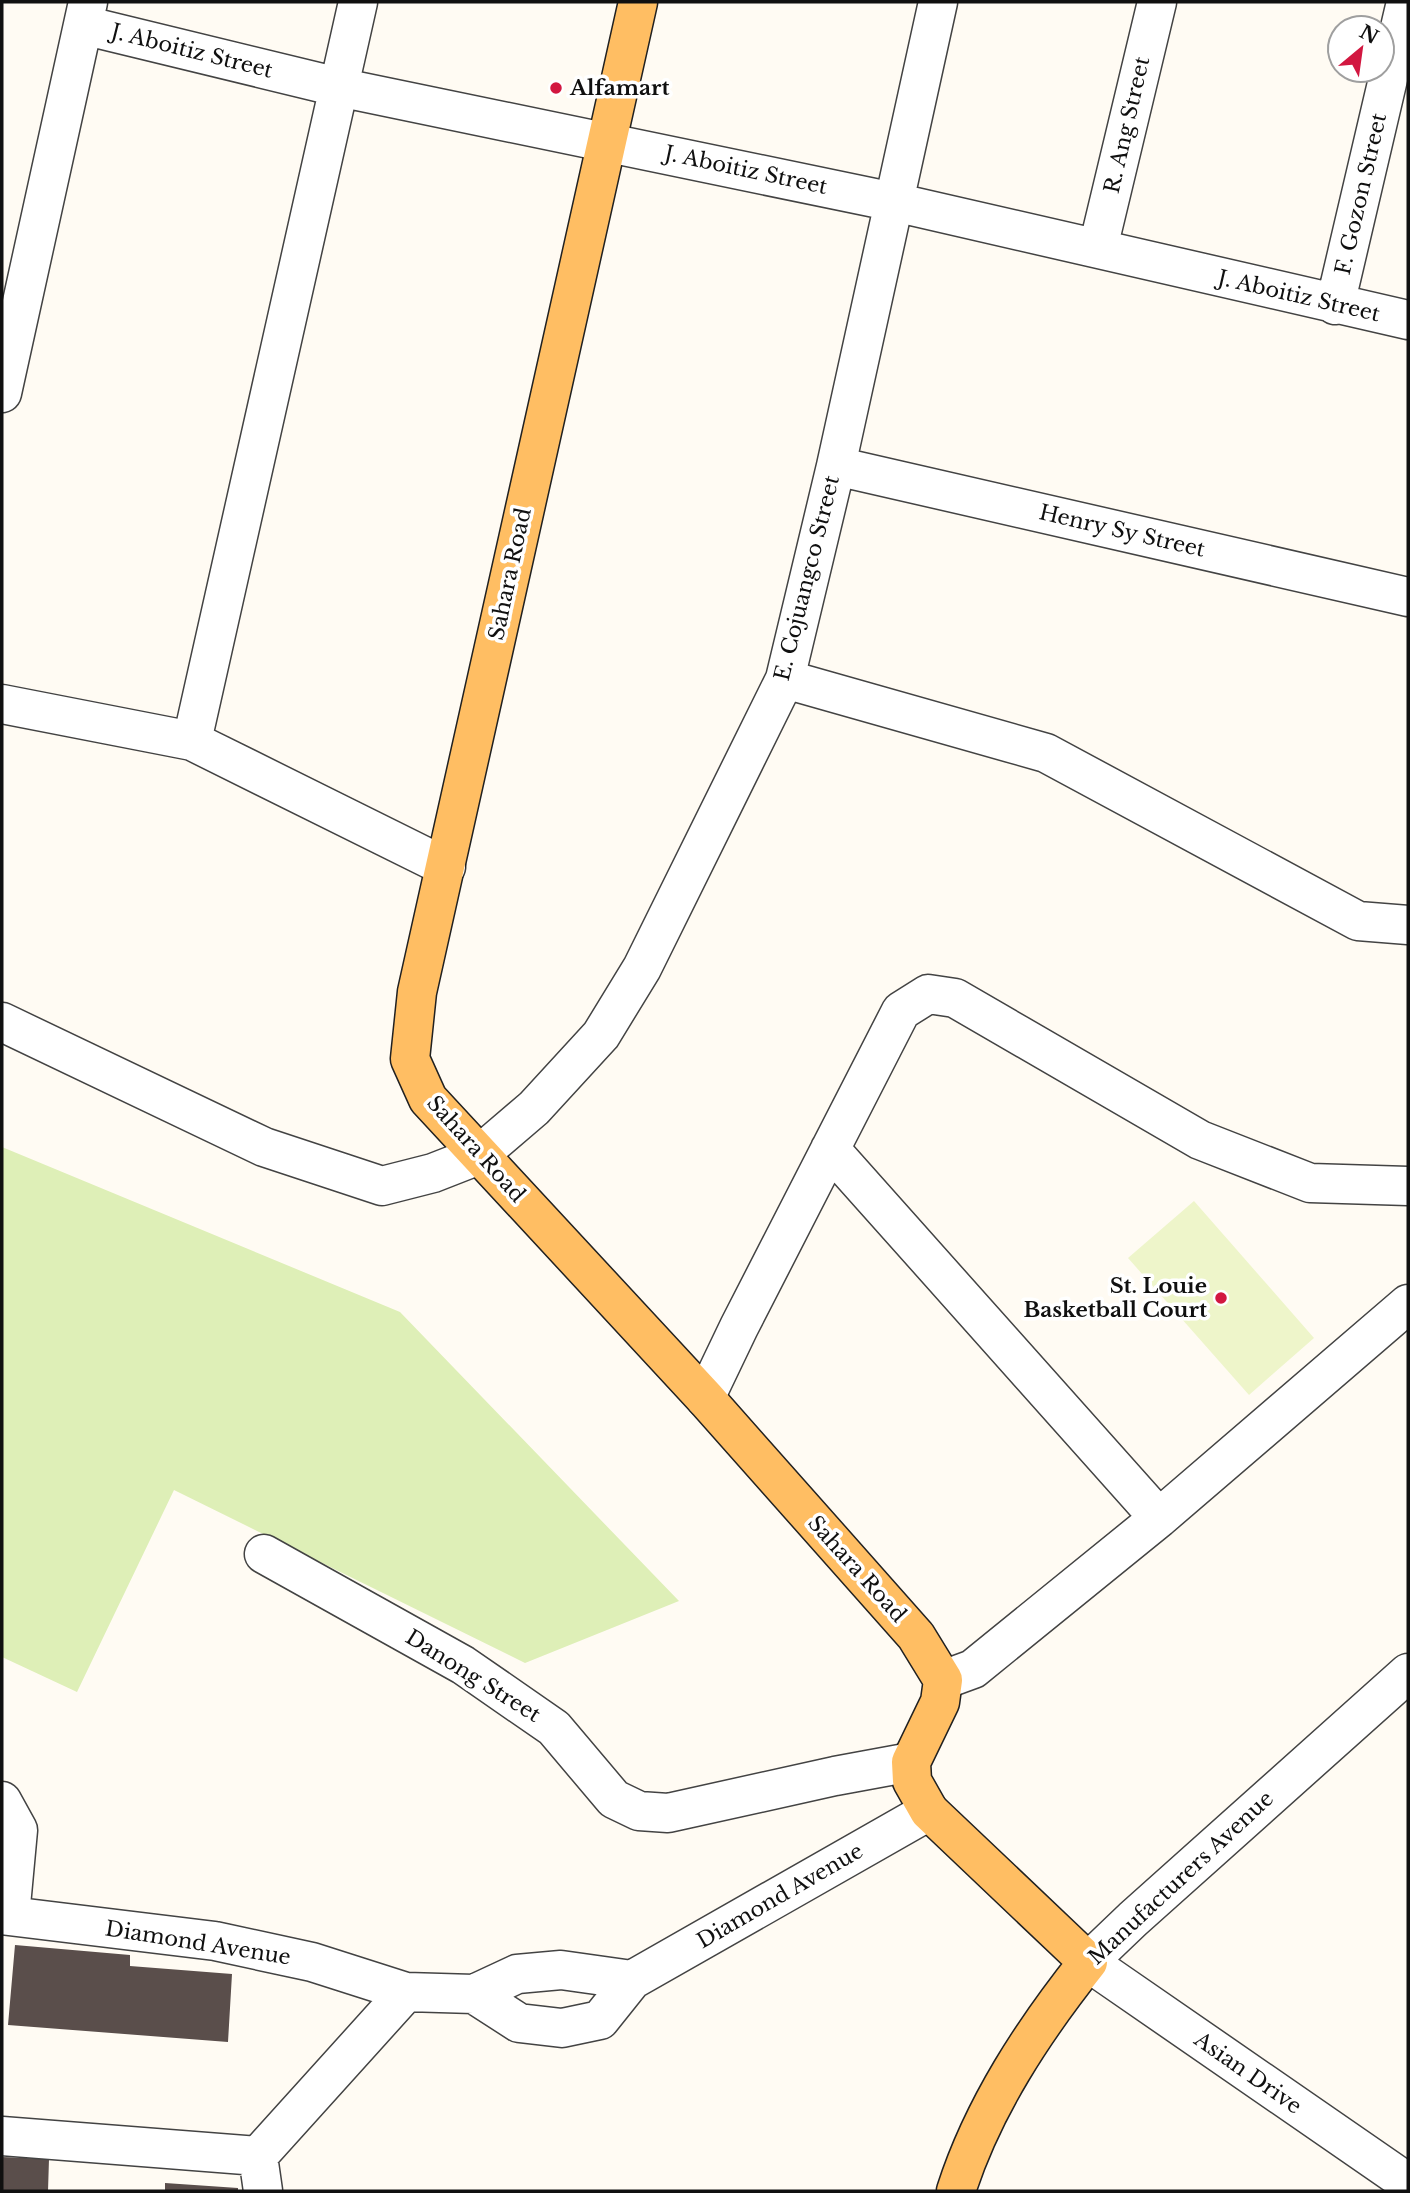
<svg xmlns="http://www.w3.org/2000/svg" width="1410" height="2193" viewBox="0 0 1410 2193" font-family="'Libre Baskerville',serif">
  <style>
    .green { fill: #deefb7 }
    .pitch { fill: #eef5ca }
    .building { fill: #5a4e4b }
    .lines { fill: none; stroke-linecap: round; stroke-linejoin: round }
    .minor-casing { stroke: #434343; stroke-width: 41 }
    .major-casing { stroke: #212121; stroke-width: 41 }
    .minor { stroke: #fff; stroke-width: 38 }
    .major { stroke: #ffbe63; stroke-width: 38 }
    .poi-dot { fill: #d21740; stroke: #fff; stroke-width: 2.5 }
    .labels { text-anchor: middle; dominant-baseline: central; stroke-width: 7; stroke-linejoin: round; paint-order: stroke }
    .street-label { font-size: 21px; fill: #101010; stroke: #fff }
    .poi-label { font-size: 21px; font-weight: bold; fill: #101010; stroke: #fff; text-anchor: start }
  </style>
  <rect width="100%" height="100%" fill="#fffbf3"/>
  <path class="green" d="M2 1147 400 1312 679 1601 525 1663 174 1490 77 1692 2 1657Z"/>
  <path class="pitch" d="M1194 1201 1314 1338 1249 1395 1128 1258Z"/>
  <path class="building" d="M15 1945 130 1955V1966L232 1974 228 2042 8 2025Z
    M2 2157 49 2159 48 2191H2Z
    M165 2183 238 2188V2191H165Z"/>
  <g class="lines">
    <defs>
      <path id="minor" d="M83 25 338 87 894 202 1408 320
        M1098 248 1157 2
        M1335 305 1406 2
        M2 393 88 2
        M836 466 1408 597
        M785 679 1046 753 1358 921 1408 925
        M2 704 192 741 446 867
        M192 741 358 2
        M2 1022 264 1147 382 1186 433 1173 479 1155 534 1108 601 1035 642 968 785 679 836 466 938 2
        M830 1149 1159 1518
        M705 1398 739 1327 901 1011 928 994 955 998 1200 1140 1310 1183 1408 1186
        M264 1554 463 1665 554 1728 614 1799 639 1811 668 1813 835 1776 911 1762
        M1408 1673 1133 1919 1088 1962 1408 2183
        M943 1680 973 1669 1159 1518 1408 1304
        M2 1801 18 1830 10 1916
        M2 1915 215 1941 312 1962 406 1992 474 1994 517 1974 561 1970 632 1980
        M474 1994 519 2023 562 2028 600 2020 632 1980 929 1811
        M2 2136 258 2156 406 1992
        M258 2156 263 2191"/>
      <path id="major" d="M638 2 417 992 410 1059 428 1099 705 1398 916 1636 943 1680 940 1702 911 1762 912 1781 929 1811 1088 1962C1033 2031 983 2107 956 2191"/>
    </defs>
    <use href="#minor" class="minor-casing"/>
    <use href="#major" class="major-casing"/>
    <use href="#minor" class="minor"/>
    <use href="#major" class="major"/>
  </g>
  <g class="poi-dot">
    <circle cx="556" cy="88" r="7"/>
    <circle cx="1221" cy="1298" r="7"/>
  </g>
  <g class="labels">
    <g class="street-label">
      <text transform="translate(192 51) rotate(14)">J. Aboitiz Street</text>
      <text transform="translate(1127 125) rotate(-77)">R. Ang Street</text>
      <text transform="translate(746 170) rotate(12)">J. Aboitiz Street</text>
      <text transform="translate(1361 194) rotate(-77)">F. Gozon Street</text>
      <text transform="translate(1299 296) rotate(13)">J. Aboitiz Street</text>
      <text transform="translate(1122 531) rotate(13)">Henry Sy Street</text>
      <text transform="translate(510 574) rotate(-78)">Sahara Road</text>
      <text transform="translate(807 578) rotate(-76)">E. Cojuangco Street</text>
      <text transform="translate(476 1149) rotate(48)">Sahara Road</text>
      <text transform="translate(857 1569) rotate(48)">Sahara Road</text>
      <text transform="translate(473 1676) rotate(32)">Danong Street</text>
      <text transform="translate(1181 1878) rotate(-43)">Manufacturers Avenue</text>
      <text transform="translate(780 1896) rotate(-30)">Diamond Avenue</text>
      <text transform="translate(198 1943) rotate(9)">Diamond Avenue</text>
      <text transform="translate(1248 2073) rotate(35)">Asian Drive</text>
    </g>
    <g class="poi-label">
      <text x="570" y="88">Alfamart</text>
      <text x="1207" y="1286" text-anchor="end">St. Louie<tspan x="1207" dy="24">Basketball Court</tspan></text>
    </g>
  </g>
  <rect width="1410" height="2193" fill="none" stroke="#101010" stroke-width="7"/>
  <g transform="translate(1361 49) rotate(29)"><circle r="33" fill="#ffffff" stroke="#9f9f9f" stroke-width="2"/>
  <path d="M0-5L12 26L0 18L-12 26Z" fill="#d21740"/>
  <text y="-10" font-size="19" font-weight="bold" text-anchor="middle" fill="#101010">N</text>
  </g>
</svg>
